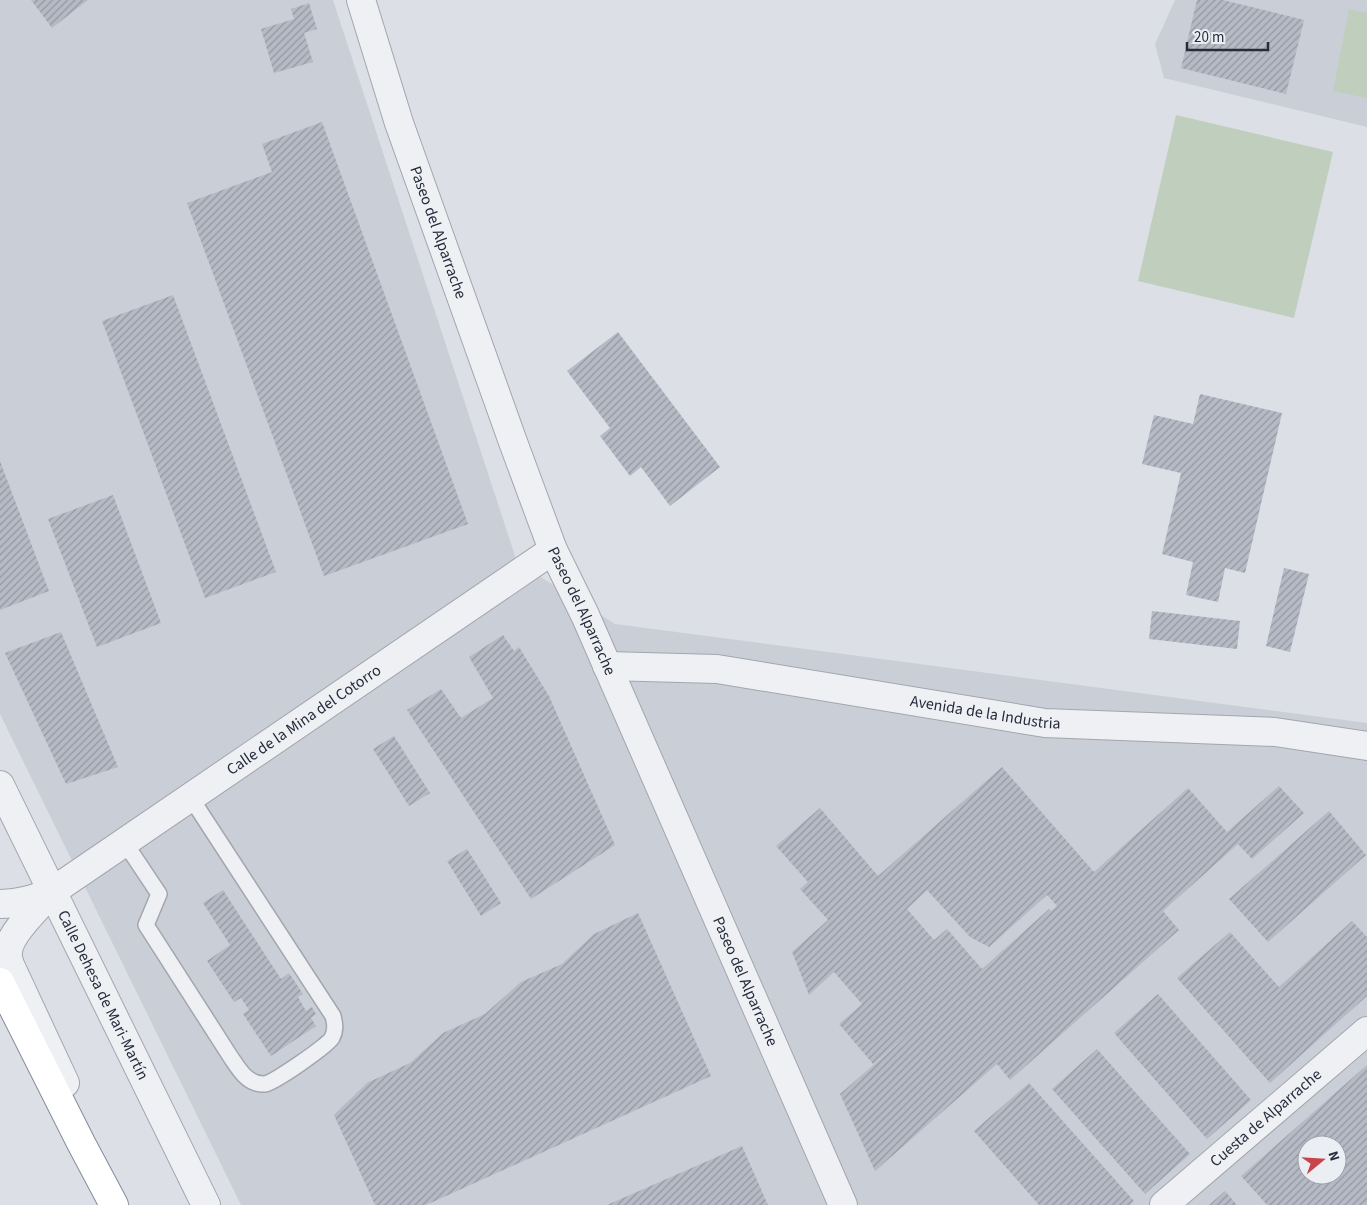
<svg xmlns="http://www.w3.org/2000/svg" width="1367" height="1205" viewBox="0 0 1367 1205" font-family="'Source Sans 3',sans-serif">
  <style>
    .built { fill: #caced7; fill-rule: evenodd }
    .pitch { fill: #c0cfbd }
    .building { fill: url(#building-hatch); fill-rule: evenodd }
    .lines { fill: none; stroke-linecap: round; stroke-linejoin: round }
    .service-casing { stroke: #a2a6af; stroke-width: 18 }
    .minor-casing { stroke: #a2a6af; stroke-width: 30 }
    .motorway-casing { stroke: #848b9b; stroke-width: 30 }
    .service { stroke: #eef0f4; stroke-width: 15 }
    .minor { stroke: #eef0f4; stroke-width: 28 }
    .motorway { stroke: #fff; stroke-width: 28 }
    .labels { text-anchor: middle; dominant-baseline: central; stroke-width: 4; stroke-linejoin: round; paint-order: stroke }
    .street-label { font-size: 16px; fill: #262c3b; stroke: #ebeef3 }
  </style>
  <defs>
    <pattern id="building-hatch" width="6" height="6" patternUnits="userSpaceOnUse" patternTransform="scale(1.25)"><rect width="6" height="6" fill="#b6bac5"/><path d="M-1 1l2-2M0 6l6-6M5 7l2-2" fill="none" stroke="#9497a1"/></pattern>
  </defs>
  <rect width="100%" height="100%" fill="#dcdfe5"/>
  <path class="built" d="M0 0H333L517 562 615 624 1367 723V1205H241L0 714ZM1307 1145H1337V1175H1307Z
    M1175 0H1367V127L1164 78 1155 44Z"/>
  <path class="pitch" d="M1349 9 1367 13V98L1333 91Z
    M1176 115 1333 152 1294 318 1138 281Z"/>
  <path class="building" d="M31 0H88L52 28Z
    M1197 0H1223L1304 20 1286 94 1181 68Z
    M309 3 317 29 304 33 313 62 274 73 261 29 294 19 291 9Z
    M322 122 468 524 324 576 187 203 272 172 262 144Z
    M173 295 276 572 205 598 102 321Z
    M618 332 720 467 670 506 641 467 630 476 600 436 610 428 567 371Z
    M1200 394 1282 413 1245 573 1225 568 1218 602 1186 595 1193 562 1162 554 1181 473 1142 464 1154 415 1193 424Z
    M0 461 49 591 0 610Z
    M113 495 161 623 97 647 48 519Z
    M1284 568 1309 574 1290 652 1266 646Z
    M1152 611 1240 621 1237 649 1149 639Z
    M61 632 118 767 66 784 5 653Z
    M503 635 514 651 519 647 549 696 615 845 531 899 407 710 441 689 461 718 493 698 469 657Z
    M394 736 430 793 409 806 373 749Z
    M1002 767 1094 872 1188 788 1227 832 1279 786 1304 813 1252 859 1238 844 1163 911 1179 930 1010 1080 997 1064 875 1171 840 1094 916 1028 873 1064 839 1024 862 1004 834 972 809 995 792 952 828 920 800 889 808 882 776 846 820 808 878 876ZM927 890 970 937 989 947 1047 895 1057 906 1051 911 1049 909 982 969 947 929 934 940 907 909Z
    M1329 811 1366 855 1268 942 1229 899Z
    M467 849 501 903 481 916 447 861Z
    M223 890 281 979 289 973 303 994 298 997 306 1011 312 1007 316 1014 311 1018 316 1026 271 1056 243 1014 249 1010 241 998 234 1002 207 961 230 945 203 903Z
    M638 913 711 1076 426 1205H375L334 1115 367 1083 410 1063 443 1033 485 1014 521 982 562 964 594 934Z
    M1352 921 1367 937V996L1270 1083 1177 978 1230 932 1279 987Z
    M1158 994 1251 1100 1207 1139 1114 1033Z
    M1097 1049 1190 1154 1145 1194 1052 1089Z
    M1367 1065V1205H1267L1241 1176ZM1307 1145H1337V1175H1307Z
    M1029 1083 1134 1201 1130 1205H1039L974 1131Z
    M742 1146 768 1205H607Z
    M1225 1191 1237 1205H1209Z"/>
  <g class="lines">
    <defs>
      <path id="service" d="M125 843 159 894 146 925 230 1056C239 1069 247 1085 265 1084 272 1084 330 1044 332 1038 336 1030 335 1024 333 1016L191 798"/>
      <g id="minor">
        <path id="s1" d="M361 0 399 123 513 442 553 550 585 615 843 1205"/>
        <path id="s2" d="M607 666 717 669 1045 723 1275 732 1367 746"/>
        <path id="s3" d="M0 785 206 1205"/>
        <path d="M0 904C19 904 34 899 52 892"/>
        <path id="s4" d="M65 1083 10 965C9 961 7 957 8 953 8 934 40 905 53 891L553 550"/>
        <path id="s5" d="M1164 1205 1367 1031"/>
      </g>
      <path id="motorway" d="M0 982 81 1143 114 1205"/>
    </defs>
    <use href="#service" class="service-casing"/>
    <use href="#minor" class="minor-casing"/>
    <use href="#motorway" class="motorway-casing"/>
    <use href="#service" class="service"/>
    <use href="#minor" class="minor"/>
    <use href="#motorway" class="motorway"/>
  </g>
  <g class="labels">
    <g class="street-label">
      <text stroke="none"><textPath href="#s1" startOffset="245">Paseo del Alparrache</textPath></text>
      <text stroke="none"><textPath href="#s1" startOffset="650">Paseo del Alparrache</textPath></text>
      <text stroke="none"><textPath href="#s2" startOffset="382">Avenida de la Industria</textPath></text>
      <text stroke="none"><textPath href="#s4" startOffset="524">Calle de la Mina del Cotorro</textPath></text>
      <text stroke="none"><textPath href="#s1" startOffset="1055">Paseo del Alparrache</textPath></text>
      <text stroke="none"><textPath href="#s3" startOffset="234">Calle Dehesa de Mari-Martín</textPath></text>
      <text stroke="none"><textPath href="#s5" startOffset="134">Cuesta de Alparrache</textPath></text>
    </g>
  </g>
  <g transform="translate(1322 1160) rotate(72)"><circle r="24" fill="#ebeef3" stroke="#9ca0a9"/>
  <path d="M0-4L9 19L0 12L-9 19Z" fill="#c7444d"/>
  <text y="-8" font-size="14" font-weight="bold" text-anchor="middle" fill="#262c3b">N</text>
  </g>
  <path d="M1187 42v8h81v-8" fill="none" stroke="#262c3b" stroke-width="2.5"/>
  <text x="1194" y="42" font-size="15" fill="#262c3b" stroke="#ebeef3" stroke-width="4" paint-order="stroke">20 m</text>
</svg>
